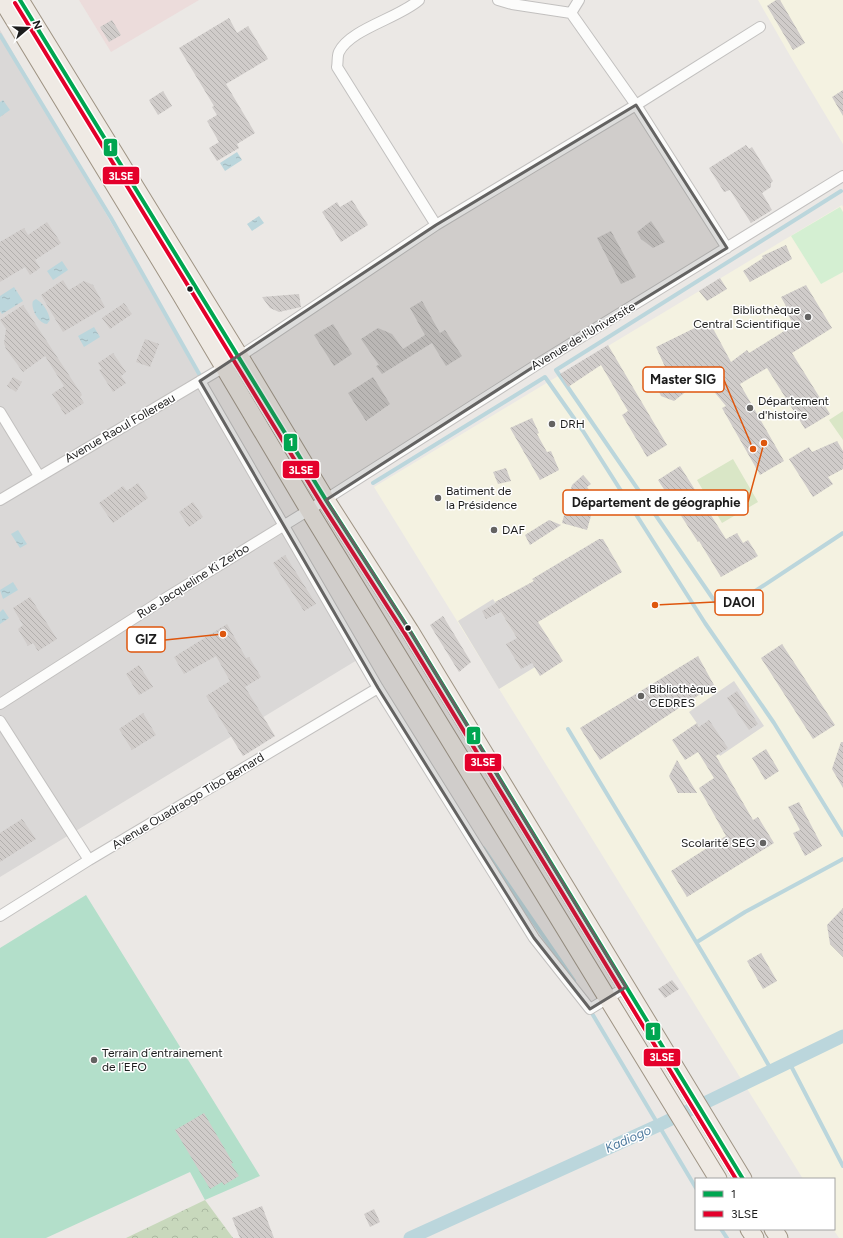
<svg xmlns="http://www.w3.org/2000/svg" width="843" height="1238" viewBox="0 0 843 1238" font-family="Figtree,sans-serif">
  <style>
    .residential { fill: #dad8d7 }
    .commercial { fill: #ecdcdb }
    .education { fill: #f4f2e1 }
    .forest { fill: url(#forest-crowns) }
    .park { fill: #d4efd2 }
    .garden { fill: #d9e6c6 }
    .pitch { fill: #b3dfca }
    .parking { fill: #dbd9d8 }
    .water { fill: url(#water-ripples) }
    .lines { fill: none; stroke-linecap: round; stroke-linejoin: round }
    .stream { stroke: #bbd6dc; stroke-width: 4 }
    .canal { stroke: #bbd6dc; stroke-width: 13 }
    .building { fill: url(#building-back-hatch) }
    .street-casing { stroke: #c2c0bf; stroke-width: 12 }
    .primary-casing { stroke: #9f9484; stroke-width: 19 }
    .street { stroke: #fcfcfb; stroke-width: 10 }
    .primary { stroke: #efeae4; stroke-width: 17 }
    .bus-1-casing { stroke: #fff; stroke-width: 7 }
    .bus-2-casing { stroke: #fff; stroke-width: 7 }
    .bus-1 { stroke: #00a651; stroke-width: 4 }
    .bus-2 { stroke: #e4002b; stroke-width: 4 }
    .marked { fill: #646362; fill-opacity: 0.2; stroke: #646362; stroke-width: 3; stroke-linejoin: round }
    .bus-dot { fill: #1c1c1c; stroke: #fff; stroke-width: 1.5 }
    .poi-dot { fill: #646362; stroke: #fff; stroke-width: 1.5 }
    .labels { text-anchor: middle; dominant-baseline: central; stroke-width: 3; stroke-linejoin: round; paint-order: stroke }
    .poi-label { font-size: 12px; fill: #1c1c1c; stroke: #fff; text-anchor: start }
    .street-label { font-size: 12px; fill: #1c1c1c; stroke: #fff }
    .water-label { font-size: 13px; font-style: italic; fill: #4d7a9e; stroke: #fff }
    .leader { fill: none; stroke: #de560d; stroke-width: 1.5 }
    .callout-dot { fill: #de560d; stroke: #fff; stroke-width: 1.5 }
    .callout { fill: #fff; stroke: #de560d; stroke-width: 1.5 }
    .callout-label { font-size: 13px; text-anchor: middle; font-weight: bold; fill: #1c1c1c }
    .line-badge { stroke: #fff; stroke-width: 1.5 }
    .badge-label { font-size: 11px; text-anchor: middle; font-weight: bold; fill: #fff }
  </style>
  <defs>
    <pattern id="forest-crowns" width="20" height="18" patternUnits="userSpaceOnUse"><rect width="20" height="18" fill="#c8d8bc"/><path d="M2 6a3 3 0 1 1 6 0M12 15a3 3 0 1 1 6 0" fill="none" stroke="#abb9a1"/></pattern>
    <pattern id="water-ripples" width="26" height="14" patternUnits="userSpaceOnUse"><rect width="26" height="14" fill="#bbd6dc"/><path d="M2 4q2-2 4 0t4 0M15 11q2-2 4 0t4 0" fill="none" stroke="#a0b7bc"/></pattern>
    <pattern id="building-back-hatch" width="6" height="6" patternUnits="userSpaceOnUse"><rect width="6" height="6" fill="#d0ccca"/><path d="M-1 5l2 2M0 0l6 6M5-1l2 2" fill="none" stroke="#b2afad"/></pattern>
  </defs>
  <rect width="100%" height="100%" fill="#ebe8e5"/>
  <path class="residential" d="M0 30 362 657 0 877Z"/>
  <path class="commercial" d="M79 0H199L111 52Z"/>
  <path class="education" d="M758 0H843V144L792 59Z
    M842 205 843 207V1238H839L833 1229 834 1179H803L374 487Z"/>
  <path class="forest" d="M205 1200 233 1238H126Z"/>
  <path class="park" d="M840 207 843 212V272L821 284 791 236Z"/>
  <path class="garden" d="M843 411V440L829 420Z
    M733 459 758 502 722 523 697 480Z"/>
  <path class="pitch" d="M86 895 260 1176 205 1200 190 1172 46 1238H0V948Z"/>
  <path class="parking" d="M493 599 535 667 499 689 458 621Z
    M734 681 764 726 720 756 689 712Z"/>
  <path class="water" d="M3 100 10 110 0 117V102Z
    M237 152 242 160 225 171 220 163Z
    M259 216 264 223 252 231 247 224Z
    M62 261 68 270 53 280 47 271Z
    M14 287 23 301 2 314 0 311V296Z
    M36 299C43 303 49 312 50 320L47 324C39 324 30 308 33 301Z
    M94 327 100 337 84 347 78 336Z
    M18 530 27 544 20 548 11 534Z
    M13 582 18 590 3 599 0 590Z
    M3 609 9 618 0 624V612Z"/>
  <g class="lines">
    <path class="stream" d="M0 35 111 218 202 379
      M841 191 556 370 720 609 725 611 843 533
      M373 483 545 377 583 431 705 623 774 723 843 835
      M568 729C636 843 706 956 772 1071
      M483 848 574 981
      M697 942 745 912 843 859
      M590 1010 696 1188
      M789 1062 843 1166
      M721 1229 727 1238"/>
    <path class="canal" d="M410 1238 657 1126 843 1036"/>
  </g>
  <path class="building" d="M776 0H780L805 43 793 50 767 6Z
    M229 18 237 33 248 26 268 59 226 84 255 133 237 144 239 148 217 161 209 148 219 142 207 121 217 115 212 107 214 106 179 48Z
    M112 20 121 35 109 42 100 27Z
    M843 90V116L832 97Z
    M163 91 172 106 158 115 149 100Z
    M746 145 749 149 752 147 773 181 771 183V187L762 193 772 210 751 223 730 190 724 192 709 168Z
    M352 200 368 225 341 242 322 212 337 202 340 207Z
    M651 221 665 242 653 248 641 239 637 232Z
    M47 222 61 243 35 260 40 268 30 275 25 267 0 282V242L24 228 28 235Z
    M611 231 636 277 621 284 597 238Z
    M786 245 792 259 750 282 743 271 763 258 762 256Z
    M720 278 727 289 707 301 699 291Z
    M63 280 69 290 84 281 93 285 105 307 63 332 41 295Z
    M806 285 832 328 792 353 830 414 805 429 767 368 740 384 784 461 760 475 722 408 726 406 706 382 693 386 674 401 661 396 653 379 666 369 656 347 709 321 731 362 747 350 749 353 794 325 785 310 787 308 781 297Z
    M299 294 301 307 279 312 270 308 262 297Z
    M422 301 440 333 445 330 462 356 446 366 432 343 382 374 376 366 379 365 361 339 378 328 392 334 403 349 425 335 410 308Z
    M124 303 132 314 110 329 102 318Z
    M23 305 82 395 80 397 84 403 65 415 52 394 64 386 45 356 23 372 6 349 4 343 6 329 0 320Z
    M333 324 352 354 334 366 314 335Z
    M145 339 159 344 150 367 136 362Z
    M608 345 667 445 647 457 622 415 628 411 601 365 568 387 560 374Z
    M113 353 126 372 121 376 126 383 113 392 99 370 102 369 98 363Z
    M13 377 22 382 16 392 7 386Z
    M373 377 390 404 366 421 348 393Z
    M532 418 539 433 537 434 547 452 551 451 559 470 540 480 510 428Z
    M837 441 843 451V469L828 477 833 484 813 497 789 459 809 447 812 452Z
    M680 466 726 539 737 533 743 543 748 540 758 556 721 577 699 541 698 542 658 480Z
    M506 468 511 481 498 484 493 472Z
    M583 475 591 484 587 487 590 491 579 501 594 505 587 530 562 523 572 485Z
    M138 483 148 498 113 523 99 503 123 486 127 491Z
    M193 502 203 517 189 527 179 512Z
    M549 520 561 525 530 545 525 535Z
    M599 539H603L622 572 538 622 563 661 540 676 532 663 521 669 506 644 517 638 501 612 486 619 482 611 496 603 495 602 534 581 532 579Z
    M285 555 316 604 304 611 273 563Z
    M30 597 57 639 38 651 33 643 28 646 18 629 23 625 13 608Z
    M443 616 471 662 459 672 430 625Z
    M227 624 246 658 249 657 261 677 245 687 275 736 243 756 206 696 230 681 216 656 184 674 174 657Z
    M782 644 835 725 813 739 761 658Z
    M698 656 714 685 600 760 580 728Z
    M139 665 153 687 139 695 126 674Z
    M737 691 758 724 749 730 727 698Z
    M143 713 156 735 132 750 119 729Z
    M709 720 728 748 716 756 753 820 758 817 774 843 687 897 671 871 726 836 699 788 714 778 698 752 685 760 672 740 697 723 699 727Z
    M841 742H843V788L832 769Z
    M766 749 779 771 765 780 752 758Z
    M677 760 697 793H678L669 776Z
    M799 802 822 846 805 856 793 833 800 830 788 807Z
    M22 819 36 839 0 862V833Z
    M843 908V957L830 944 827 925Z
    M761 953 777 981 763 989 747 961Z
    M672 980 679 989 665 998 658 989Z
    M204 1113 233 1163 231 1164 239 1176 224 1185 222 1182 210 1189 175 1130Z
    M262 1206 274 1238H240L232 1218Z
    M374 1209 380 1222 370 1227 364 1214Z"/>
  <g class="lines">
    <defs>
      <path id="street" d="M419 0C399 18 350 29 339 52 337 56 338 63 337 67L436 225
        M498 0 512 4 571 13
        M579 0 571 13 636 105 727 248
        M200 381 378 688 534 938 590 1009 626 987
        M0 412 39 476
        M0 500 224 367 436 225 636 105 760 27
        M0 704 161 601 309 510 541 362 843 176
        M0 721 89 860
        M0 916 89 860 378 688"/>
      <path id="primary" d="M2 0 180 293 309 510 718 1179
        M20 0 240 357 326 500 410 631 743 1179
        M749 1229 755 1238
        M773 1229 779 1238"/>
    </defs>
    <use href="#street" class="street-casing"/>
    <use href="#primary" class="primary-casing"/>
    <use href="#street" class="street"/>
    <use href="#primary" class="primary"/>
    <defs>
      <path id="bus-1" d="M20 0 326 500 410 631 743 1179"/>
      <path id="bus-2" d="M15 3 321 503 405 634 736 1179"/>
    </defs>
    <use href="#bus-1" class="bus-1-casing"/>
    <use href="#bus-2" class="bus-2-casing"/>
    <use href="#bus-1" class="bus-1"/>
    <use href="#bus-2" class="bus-2"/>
  </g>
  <path class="marked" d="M636 105 727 248 541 362 326 500 410 631 626 987 590 1009 534 938 378 688 200 381 436 225Z"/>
  <g class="bus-dot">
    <circle cx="190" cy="289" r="3.5"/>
    <circle cx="408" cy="628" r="3.5"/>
  </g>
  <g class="poi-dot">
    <circle cx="808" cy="317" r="4"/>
    <circle cx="750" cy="408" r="4"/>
    <circle cx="552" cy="424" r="4"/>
    <circle cx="438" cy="498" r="4"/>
    <circle cx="494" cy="530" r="4"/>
    <circle cx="641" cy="696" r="4"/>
    <circle cx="763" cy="843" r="4"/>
    <circle cx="94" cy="1060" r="4"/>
  </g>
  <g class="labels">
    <g class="poi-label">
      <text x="800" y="310" text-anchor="end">Bibliothèque<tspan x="800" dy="14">Central Scientifique</tspan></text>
      <text x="758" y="401">Département<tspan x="758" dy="14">d'histoire</tspan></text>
      <text x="560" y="424">DRH</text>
      <text x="446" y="491">Batiment de<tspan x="446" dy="14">la Présidence</tspan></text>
      <text x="502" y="530">DAF</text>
      <text x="649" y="689">Bibliothèque<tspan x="649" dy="14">CEDRES</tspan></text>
      <text x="755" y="843" text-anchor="end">Scolarité SEG</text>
      <text x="102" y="1053">Terrain d´entrainement<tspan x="102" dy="14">de l´EFO</tspan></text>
    </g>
    <g class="street-label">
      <text transform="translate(583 336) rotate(-31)">Avenue de l'Universite</text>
      <text transform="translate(120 428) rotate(-30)">Avenue Raoul Follereau</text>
      <text transform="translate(193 581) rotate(-32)">Rue Jacqueline Ki Zerbo</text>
      <text transform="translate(188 801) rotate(-31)">Avenue Ouadraogo Tibo Bernard</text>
    </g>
    <g class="water-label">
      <text transform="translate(628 1139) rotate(-24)">Kadiogo</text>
    </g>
  </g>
  <path class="leader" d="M753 449L724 380M764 443L748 502M655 605L715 602M223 634L165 640"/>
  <g class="callout-dot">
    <circle cx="753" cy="449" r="4"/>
    <circle cx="764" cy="443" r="4"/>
    <circle cx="655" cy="605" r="4"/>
    <circle cx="223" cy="634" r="4"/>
  </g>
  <g class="callout">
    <rect x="643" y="367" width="81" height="25" rx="4"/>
    <rect x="563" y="490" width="185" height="25" rx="4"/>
    <rect x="715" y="590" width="48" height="25" rx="4"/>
    <rect x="127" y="627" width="38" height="25" rx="4"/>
  </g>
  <g class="callout-label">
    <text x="683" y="384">Master SIG</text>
    <text x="656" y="507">Département de géographie</text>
    <text x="739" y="607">DAOI</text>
    <text x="146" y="644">GIZ</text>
  </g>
  <g class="line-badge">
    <rect x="103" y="138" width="15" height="19" rx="4" fill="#00a651"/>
    <rect x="102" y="166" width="38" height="19" rx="4" fill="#e4002b"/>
    <rect x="283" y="433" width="15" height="19" rx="4" fill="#00a651"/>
    <rect x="282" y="460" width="38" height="19" rx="4" fill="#e4002b"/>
    <rect x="466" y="726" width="15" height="19" rx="4" fill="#00a651"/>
    <rect x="464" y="753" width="38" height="19" rx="4" fill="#e4002b"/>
    <rect x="645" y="1022" width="16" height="19" rx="4" fill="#00a651"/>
    <rect x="643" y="1048" width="38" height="19" rx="4" fill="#e4002b"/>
  </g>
  <g class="badge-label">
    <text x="110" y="151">1</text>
    <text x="121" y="180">3LSE</text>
    <text x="291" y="446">1</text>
    <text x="301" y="474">3LSE</text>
    <text x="474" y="740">1</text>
    <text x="483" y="766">3LSE</text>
    <text x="653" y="1035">1</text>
    <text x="662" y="1061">3LSE</text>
  </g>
  <rect x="695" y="1178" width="140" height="52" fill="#ffffff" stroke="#a4a4a4"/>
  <rect x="703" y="1191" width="20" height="6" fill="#00a651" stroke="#a4a4a4"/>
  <text x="731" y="1198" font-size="12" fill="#1c1c1c">1</text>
  <rect x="703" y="1211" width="20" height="6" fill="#e4002b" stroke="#a4a4a4"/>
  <text x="731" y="1218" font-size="12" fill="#1c1c1c">3LSE</text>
  <g transform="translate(28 28) rotate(71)" stroke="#ffffff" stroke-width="3" paint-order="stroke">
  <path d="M0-3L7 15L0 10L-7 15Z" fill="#1c1c1c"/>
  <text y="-6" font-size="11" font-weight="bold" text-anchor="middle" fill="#1c1c1c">N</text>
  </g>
</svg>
